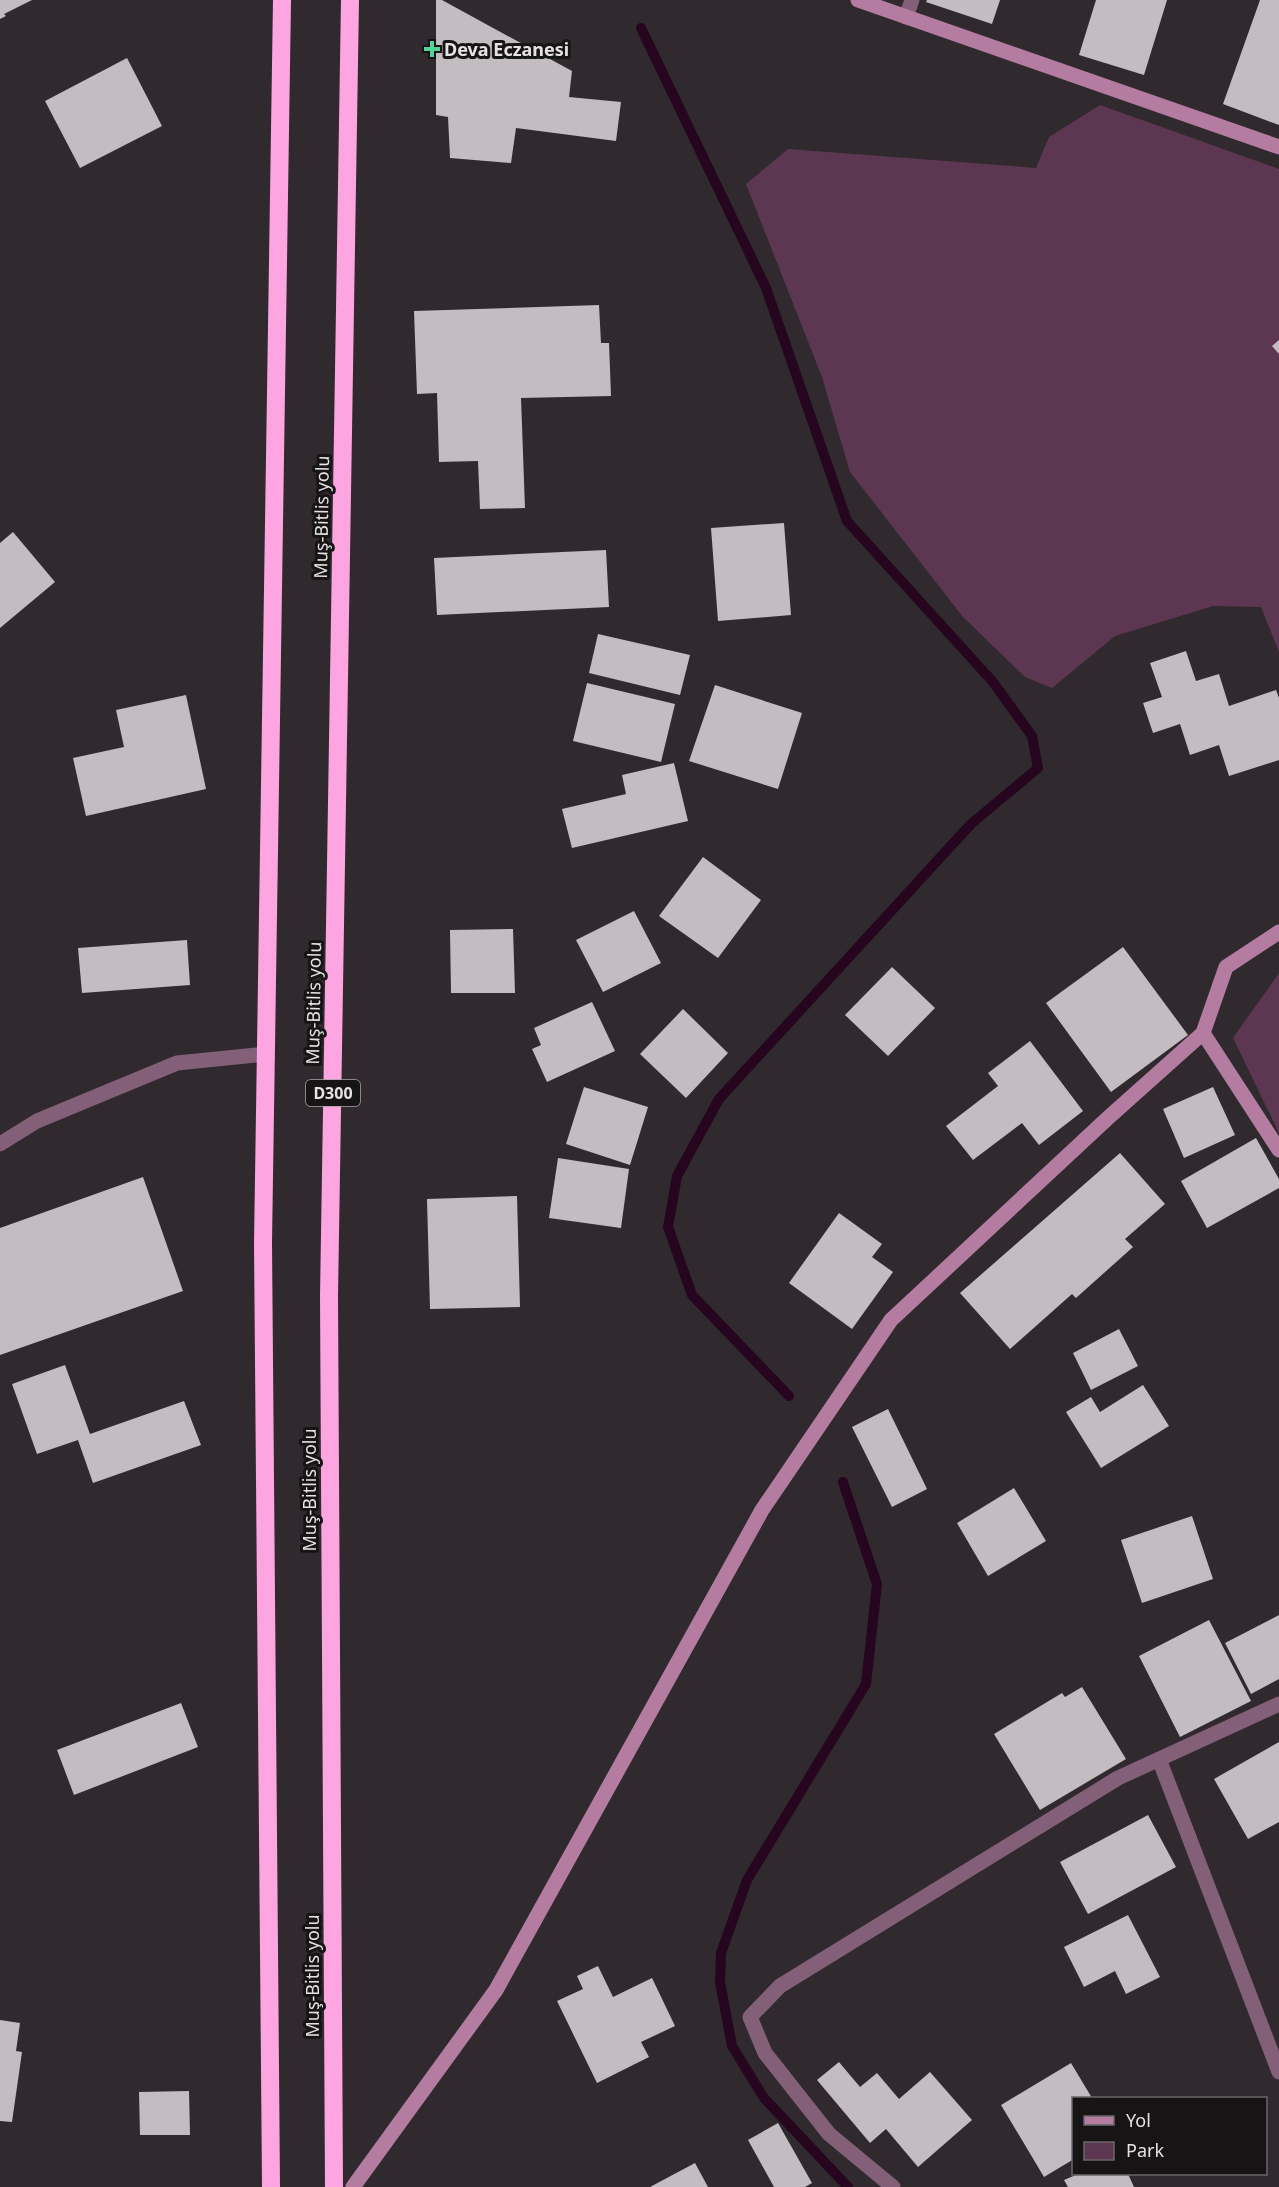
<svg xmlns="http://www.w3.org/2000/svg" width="1279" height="2187" viewBox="0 0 1279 2187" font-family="'Noto Sans',sans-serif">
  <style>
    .green { fill: #5d3751 }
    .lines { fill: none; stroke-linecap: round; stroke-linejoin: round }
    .stream { stroke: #26051e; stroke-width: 10 }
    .building { fill: #c3bcc0 }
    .street { stroke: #846078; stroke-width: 15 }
    .secondary { stroke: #b57ca2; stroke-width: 15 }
    .highway { stroke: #fda5e1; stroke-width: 18 }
    .poi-dot { fill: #53d396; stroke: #161415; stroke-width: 2 }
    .labels { text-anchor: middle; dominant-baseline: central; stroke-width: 6; stroke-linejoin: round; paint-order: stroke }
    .shield { fill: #161415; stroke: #a8a4a6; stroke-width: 1.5 }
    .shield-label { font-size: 16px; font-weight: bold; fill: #e6e2e4 }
    .poi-label { font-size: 18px; font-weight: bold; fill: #e6e2e4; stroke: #161415; text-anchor: start }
    .street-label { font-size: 18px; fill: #e6e2e4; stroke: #161415 }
  </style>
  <rect width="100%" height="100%" fill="#302a2e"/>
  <path class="green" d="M1100 105 1279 169V652L1261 607 1213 606 1115 636 1052 688 1025 677 963 617 850 472 822 377 746 184 788 149 1036 168 1049 137Z
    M1279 973V1133L1233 1038Z"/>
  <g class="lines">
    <path class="stream" d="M641 28 766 288 847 521 993 682 1032 736 1038 768 971 824 719 1099 677 1176 668 1227 692 1295 789 1396
      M843 1482 877 1584 866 1684 747 1880 721 1953 720 1982 732 2046 764 2098 848 2187"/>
  </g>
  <path class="building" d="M0 0H32L4 14 6 16 0 19Z
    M436 0H442L572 71 569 97 621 102 616 141 516 128 511 163 450 158 448 117 436 115Z
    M927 0H1000L992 24 926 2Z
    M1096 0H1167L1144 75 1079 55Z
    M1260 0H1279V125L1223 104Z
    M127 58 162 126 80 168 45 101Z
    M599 305 601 343H609L611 396 521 398 525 508 480 509 478 461 439 462 437 393 417 394 414 311Z
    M1279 340V354L1272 346Z
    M784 523 791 615 718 621 711 528Z
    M13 532 55 582 0 628V543Z
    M606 550 609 607 437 615 434 558Z
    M598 634 690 655 680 695 589 673Z
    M1186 651 1196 681 1219 674 1229 706 1276 690 1279 698V760L1229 776 1219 745 1190 755 1180 724 1153 733 1143 703 1162 697 1150 663Z
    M587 683 675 704 661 762 573 741Z
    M715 685 802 713 778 789 689 761Z
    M186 695 206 789 86 816 73 758 124 747 116 710Z
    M674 763 688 821 572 848 562 809 626 794 622 775Z
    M703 857 761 900 718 958 659 916Z
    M634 911 661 963 603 992 576 940Z
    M513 929 515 993H451L450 930Z
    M187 940 190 985 82 993 78 948Z
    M1123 947 1188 1035 1111 1092 1046 1003Z
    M892 967 935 1008 888 1056 845 1015Z
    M592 1002 615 1051 547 1082 532 1049 541 1045 534 1028Z
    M683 1009 728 1053 686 1098 640 1054Z
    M1030 1041 1083 1111 1039 1145 1022 1123 973 1160 946 1126 998 1086 988 1073Z
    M584 1087 648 1107 630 1165 566 1144Z
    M1213 1087 1235 1135 1184 1158 1163 1109Z
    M1256 1138 1279 1179V1188L1207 1228 1181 1181Z
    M1120 1153 1165 1204 1125 1239 1133 1247 1076 1298 1072 1294 1010 1349 960 1293Z
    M558 1158 629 1169 621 1228 549 1218Z
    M143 1177 183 1291 0 1355V1228Z
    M517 1196 520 1307 430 1309 427 1199Z
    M839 1213 882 1244 872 1257 893 1272 852 1329 789 1283Z
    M1119 1329 1138 1366 1091 1390 1073 1353Z
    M65 1365 90 1434 184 1401 201 1445 93 1483 78 1440 37 1454 12 1384Z
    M1143 1385 1169 1426 1101 1468 1066 1412 1091 1397 1100 1412Z
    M888 1409 927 1489 892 1507 852 1427Z
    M1014 1488 1046 1541 988 1576 957 1523Z
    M1192 1516 1213 1579 1142 1603 1121 1540Z
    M1279 1615V1679L1251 1694 1225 1643Z
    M1209 1620 1251 1701 1180 1737 1139 1656Z
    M1082 1687 1126 1759 1040 1810 994 1734 1062 1693 1065 1697Z
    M181 1703 198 1747 74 1795 57 1750Z
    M1279 1742V1822L1248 1839 1214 1779Z
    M1148 1815 1176 1867 1088 1914 1060 1862Z
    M1128 1915 1160 1977 1126 1994 1115 1971 1084 1987 1064 1947Z
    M598 1966 613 1997 652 1978 675 2026 641 2042 649 2057 597 2083 557 2001 583 1989 577 1976Z
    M0 2020 20 2023 16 2051 22 2052 12 2122 0 2121Z
    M839 2062 860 2087 877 2073 899 2099 930 2072 972 2120 918 2167 886 2129 870 2143 817 2080Z
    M1071 2063 1092 2098H1074V2159L1044 2177 1001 2105Z
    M189 2091 190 2135H140L139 2092Z
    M778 2123 812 2183 805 2187H774L748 2140Z
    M695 2163 708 2187H650Z
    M1078 2174H1128L1134 2187H1068L1064 2180Z"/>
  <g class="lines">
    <path class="street" d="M906 17 912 0
      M0 1144 37 1121 177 1063 266 1054
      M1159 1759 1279 2072
      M893 2187 829 2134 765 2053 750 2017 780 1986 1118 1778 1279 1704"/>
    <path class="secondary" d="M858 0 1279 147
      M1203 1033 1279 1150
      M353 2187 496 1990 762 1510 891 1320 1109 1117 1203 1033 1226 967 1279 932"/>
    <path class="highway" d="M271 2187 263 1243 282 0
      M334 2187 329 1296 350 0"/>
  </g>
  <path class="poi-dot" d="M429 40h6v6h6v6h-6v6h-6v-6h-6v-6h6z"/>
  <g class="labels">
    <rect class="shield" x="306" y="1080" width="54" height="26" rx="4.5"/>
    <g class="shield-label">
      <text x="333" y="1093">D300</text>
    </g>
    <g class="poi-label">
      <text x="444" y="49">Deva Eczanesi</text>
    </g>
    <g class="street-label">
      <text transform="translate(321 517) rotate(-89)">Muş-Bitlis yolu</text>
      <text transform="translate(313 1003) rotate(-89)">Muş-Bitlis yolu</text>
      <text transform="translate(309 1490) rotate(-90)">Muş-Bitlis yolu</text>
      <text transform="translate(312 1976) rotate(-90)">Muş-Bitlis yolu</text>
    </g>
  </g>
  <rect x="1072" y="2097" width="195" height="78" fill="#161415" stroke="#696668" stroke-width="1.5"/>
  <rect x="1084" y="2116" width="30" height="9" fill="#b57ca2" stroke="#696668" stroke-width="1.5"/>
  <text x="1126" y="2127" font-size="18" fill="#e6e2e4">Yol</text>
  <rect x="1084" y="2142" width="30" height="18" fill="#5d3751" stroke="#696668" stroke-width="1.5"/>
  <text x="1126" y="2157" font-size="18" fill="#e6e2e4">Park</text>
</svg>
